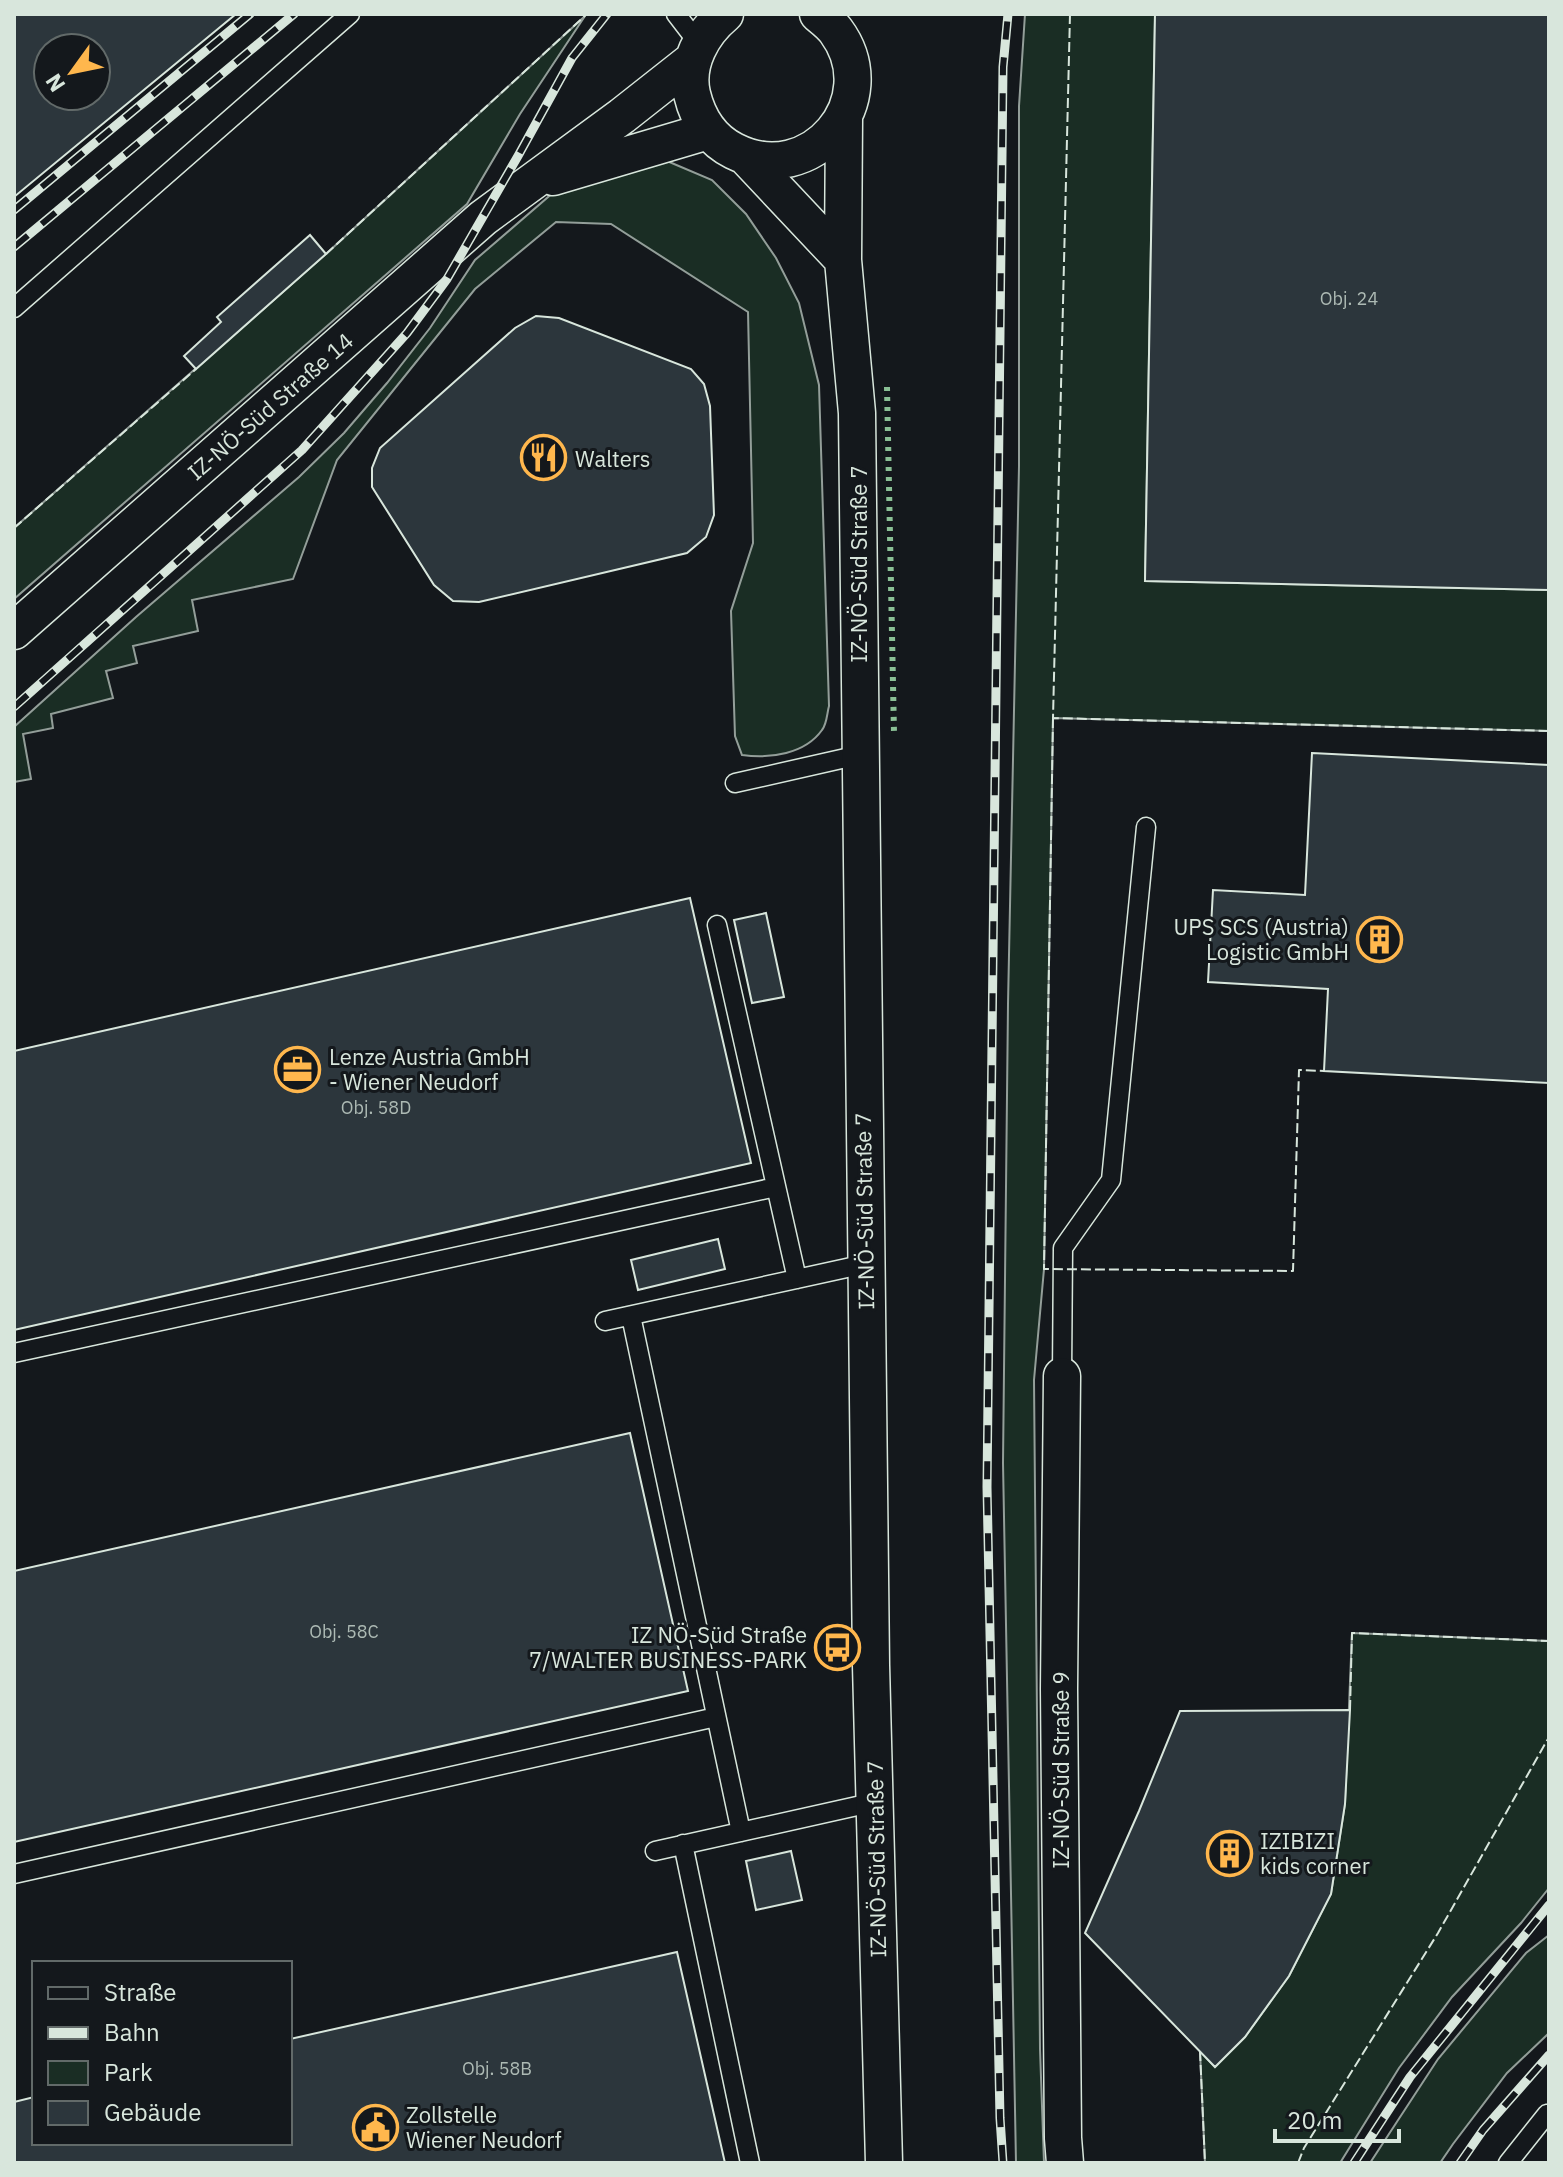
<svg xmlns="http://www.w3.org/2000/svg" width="1563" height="2177" viewBox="0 0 1563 2177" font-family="'IBM Plex Sans',sans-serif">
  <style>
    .green { fill: #1a2d24; stroke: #939e99; stroke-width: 2 }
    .building { fill: #2c363c; stroke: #d8e6dc; stroke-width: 2; fill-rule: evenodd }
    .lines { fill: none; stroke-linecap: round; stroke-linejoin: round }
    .lane-casing { stroke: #d8e6dc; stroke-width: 21 }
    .street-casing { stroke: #d8e6dc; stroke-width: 39 }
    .lane { stroke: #14181c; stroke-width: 18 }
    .street { stroke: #14181c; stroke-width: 36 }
    .rail-casing { stroke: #d8e6dc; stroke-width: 9 }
    .rail { stroke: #14181c; stroke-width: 6; stroke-dasharray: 18; stroke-linecap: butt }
    .hedge { stroke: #8ac095; stroke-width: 6; stroke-dasharray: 4 6; stroke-linecap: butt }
    .fence { stroke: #d8e6dc; stroke-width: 2; stroke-dasharray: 10 4; stroke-linecap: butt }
    .labels { text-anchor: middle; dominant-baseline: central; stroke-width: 6; stroke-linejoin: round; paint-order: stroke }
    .number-label { font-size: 18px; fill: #adbab4 }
    .street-label { font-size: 22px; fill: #d8e6dc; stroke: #14181c }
    .poi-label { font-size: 22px; fill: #d8e6dc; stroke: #14181c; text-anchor: start }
  </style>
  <rect width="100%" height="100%" fill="#14181c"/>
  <path class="green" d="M1025 14H1155L1145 581 1549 590V731L1053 718 1044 1269 1034 1380 1040 2049 1044 2163H1016L1003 1463 1008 1004 1019 466V106Z
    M585 16 520 114 467 204 14 599V528L326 254Z
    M667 161 712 180 746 214 776 258 799 303 819 385 829 706C827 713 827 724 822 730 805 754 770 759 742 755L735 736 731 611 753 543 748 312 611 224 556 222 475 289 337 460 293 579 192 600 198 631 133 646 137 663 106 671 113 698 51 714 53 728 23 734 31 779 14 782V727L136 617 299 477 344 433 387 383 430 328 475 260 569 179Z
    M1352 1633 1549 1641V1888L1521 1923 1452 1997 1399 2068 1340 2163H1205L1200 2051 1215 2067 1245 2037 1289 1976 1331 1894 1345 1804Z
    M1549 1935V2033L1507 2073 1453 2144 1440 2163H1370L1438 2059 1526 1953Z"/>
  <path class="building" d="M14 14H236L14 197ZM48 48H96V96H48Z
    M1155 14H1549V590L1145 581Z
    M310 235 326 254 196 369 184 356 221 322 217 317Z
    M536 316 559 318 691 369 704 384 710 406 714 515 706 537 687 553 479 602 453 601 434 585 372 487V468L380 448 515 328Z
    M1312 753 1549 765V1083L1324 1071 1328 989 1208 982 1213 890 1305 895Z
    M690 898 751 1163 14 1330V1051Z
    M766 913 784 997 752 1003 734 920Z
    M718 1239 725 1269 638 1290 631 1260Z
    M630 1433 688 1691 14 1842V1571Z
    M1350 1710 1345 1804 1331 1894 1289 1976 1245 2037 1215 2067 1085 1933 1139 1811 1180 1711Z
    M791 1851 802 1900 756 1910 746 1861Z
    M677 1952 725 2163H14V2102L34 2097V2143H290V2039Z"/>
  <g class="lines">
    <defs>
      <path id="lane" d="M676 14 699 44
        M14 308 350 14
        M735 783 859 755
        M717 925 797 1279
        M631 1316 741 1832
        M605 1321 865 1264
        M14 1353 776 1187
        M1062 1376 1063 1248 1111 1180 1146 827
        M683 1844 750 2163
        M655 1851 875 1802
        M14 1874 716 1717
        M1508 2163 1547 2114"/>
      <path id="street" d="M725 14C702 33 685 64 692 94 698 119 710 139 734 151 811 190 887 100 836 31 831 24 824 19 818 14
        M844 117 843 260 857 413 871 1665 884 2163
        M746 157 843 260
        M553 177 708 131
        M14 631 483 218 622 116 693 60
        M1062 1376 1059 1689 1063 2138 1065 2163"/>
    </defs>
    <use href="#lane" class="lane-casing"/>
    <use href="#street" class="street-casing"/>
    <use href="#lane" class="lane"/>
    <use href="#street" class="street"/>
    <defs>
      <path id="rail" d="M14 210 250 14
        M14 247 294 14
        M14 707 302 450 407 333 447 279 518 156 572 58 607 14
        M1003 2163 1000 2118 987 1487 1003 67 1008 14
        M1354 2163 1410 2077 1549 1905
        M1460 2163 1483 2130 1549 2055"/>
    </defs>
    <use href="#rail" class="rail-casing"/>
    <use href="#rail" class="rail"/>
    <path class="hedge" d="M887 387 894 733"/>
    <path class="fence" d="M1070 14 1053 718 1549 731
      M326 254 587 14
      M14 528 196 369
      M1053 718 1044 1269 1293 1271 1299 1070 1324 1071
      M1350 1710 1352 1633 1549 1641
      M1200 2051 1205 2163
      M1298 2163 1304 2148 1438 1933 1549 1737"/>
  </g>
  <defs>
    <symbol id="restaurant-ring" viewBox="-11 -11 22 22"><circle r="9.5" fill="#14181c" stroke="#ffb74d" stroke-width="1.5"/><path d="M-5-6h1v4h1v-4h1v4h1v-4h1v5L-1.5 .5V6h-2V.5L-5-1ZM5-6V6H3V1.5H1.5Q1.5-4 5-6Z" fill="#ffb74d"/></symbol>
    <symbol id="building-ring" viewBox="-11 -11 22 22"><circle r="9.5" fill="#14181c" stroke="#ffb74d" stroke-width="1.5"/><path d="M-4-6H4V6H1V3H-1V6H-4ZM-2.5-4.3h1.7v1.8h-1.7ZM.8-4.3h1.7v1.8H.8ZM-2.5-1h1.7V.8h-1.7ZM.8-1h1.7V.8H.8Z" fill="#ffb74d"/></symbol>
    <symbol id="office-ring" viewBox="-11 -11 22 22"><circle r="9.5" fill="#14181c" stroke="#ffb74d" stroke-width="1.5"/><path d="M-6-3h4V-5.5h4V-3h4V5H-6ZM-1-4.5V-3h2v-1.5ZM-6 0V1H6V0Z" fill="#ffb74d"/></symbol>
    <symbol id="bus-ring" viewBox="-11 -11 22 22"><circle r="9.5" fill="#14181c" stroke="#ffb74d" stroke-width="1.5"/><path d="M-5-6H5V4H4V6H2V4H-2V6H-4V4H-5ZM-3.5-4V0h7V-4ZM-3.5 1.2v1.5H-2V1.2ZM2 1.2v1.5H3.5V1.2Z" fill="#ffb74d"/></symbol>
    <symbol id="civic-ring" viewBox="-11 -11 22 22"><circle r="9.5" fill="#14181c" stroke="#ffb74d" stroke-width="1.5"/><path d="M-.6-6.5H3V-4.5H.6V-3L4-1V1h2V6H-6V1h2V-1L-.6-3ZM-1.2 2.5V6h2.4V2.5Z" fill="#ffb74d"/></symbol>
  </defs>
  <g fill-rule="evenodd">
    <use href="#restaurant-ring" x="518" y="432" width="51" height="51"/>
    <use href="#building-ring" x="1354" y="914" width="51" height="51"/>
    <use href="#office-ring" x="272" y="1044" width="51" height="51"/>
    <use href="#bus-ring" x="812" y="1622" width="51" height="51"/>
    <use href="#building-ring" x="1204" y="1828" width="51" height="51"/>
    <use href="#civic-ring" x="350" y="2102" width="51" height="51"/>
  </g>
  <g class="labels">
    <g class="number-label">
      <text x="1349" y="298">Obj. 24</text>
      <text x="376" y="1107">Obj. 58D</text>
      <text x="344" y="1631">Obj. 58C</text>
      <text x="497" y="2068">Obj. 58B</text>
    </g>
    <g class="street-label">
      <text transform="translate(270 406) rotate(-41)">IZ-NÖ-Süd Straße 14</text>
      <text transform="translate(858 564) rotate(-90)">IZ-NÖ-Süd Straße 7</text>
      <text transform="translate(864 1211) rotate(-91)">IZ-NÖ-Süd Straße 7</text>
      <text transform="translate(1060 1770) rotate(-90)">IZ-NÖ-Süd Straße 9</text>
      <text transform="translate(876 1859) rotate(-91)">IZ-NÖ-Süd Straße 7</text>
    </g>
    <g class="poi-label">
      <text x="575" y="458">Walters</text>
      <text x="1349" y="926" text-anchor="end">UPS SCS (Austria)<tspan x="1349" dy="25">Logistic GmbH</tspan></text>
      <text x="329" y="1056">Lenze Austria GmbH<tspan x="329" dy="25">- Wiener Neudorf</tspan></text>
      <text x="807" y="1634" text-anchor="end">IZ NÖ-Süd Straße<tspan x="807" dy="25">7/WALTER BUSINESS-PARK</tspan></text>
      <text x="1260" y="1840">IZIBIZI<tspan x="1260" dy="25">kids corner</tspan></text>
      <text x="406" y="2114">Zollstelle<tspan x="406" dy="25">Wiener Neudorf</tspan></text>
    </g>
  </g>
  <rect width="1563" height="2177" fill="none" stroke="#d8e6dc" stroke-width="32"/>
  <rect x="32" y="1961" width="260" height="184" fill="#14181c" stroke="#626a69" stroke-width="2"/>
  <rect x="48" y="1987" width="40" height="12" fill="#14181c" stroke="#626a69" stroke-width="2"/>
  <text x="104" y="2001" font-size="24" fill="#d8e6dc">Straße</text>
  <rect x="48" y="2027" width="40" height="12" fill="#d8e6dc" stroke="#626a69" stroke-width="2"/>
  <text x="104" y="2041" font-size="24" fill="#d8e6dc">Bahn</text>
  <rect x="48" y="2061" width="40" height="24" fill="#1a2d24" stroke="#626a69" stroke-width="2"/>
  <text x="104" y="2081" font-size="24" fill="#d8e6dc">Park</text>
  <rect x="48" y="2101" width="40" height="24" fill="#2c363c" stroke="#626a69" stroke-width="2"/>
  <text x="104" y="2121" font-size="24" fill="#d8e6dc">Gebäude</text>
  <g transform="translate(72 72) rotate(237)"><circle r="38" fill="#14181c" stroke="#626a69" stroke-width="2"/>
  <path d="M0-6L14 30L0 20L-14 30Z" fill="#ffb74d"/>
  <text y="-12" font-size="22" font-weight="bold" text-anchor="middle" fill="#d8e6dc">N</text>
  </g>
  <path d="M1275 2129v12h124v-12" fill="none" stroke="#d8e6dc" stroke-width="4"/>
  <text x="1287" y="2129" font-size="24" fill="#d8e6dc" stroke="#14181c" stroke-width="6" paint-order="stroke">20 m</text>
</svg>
